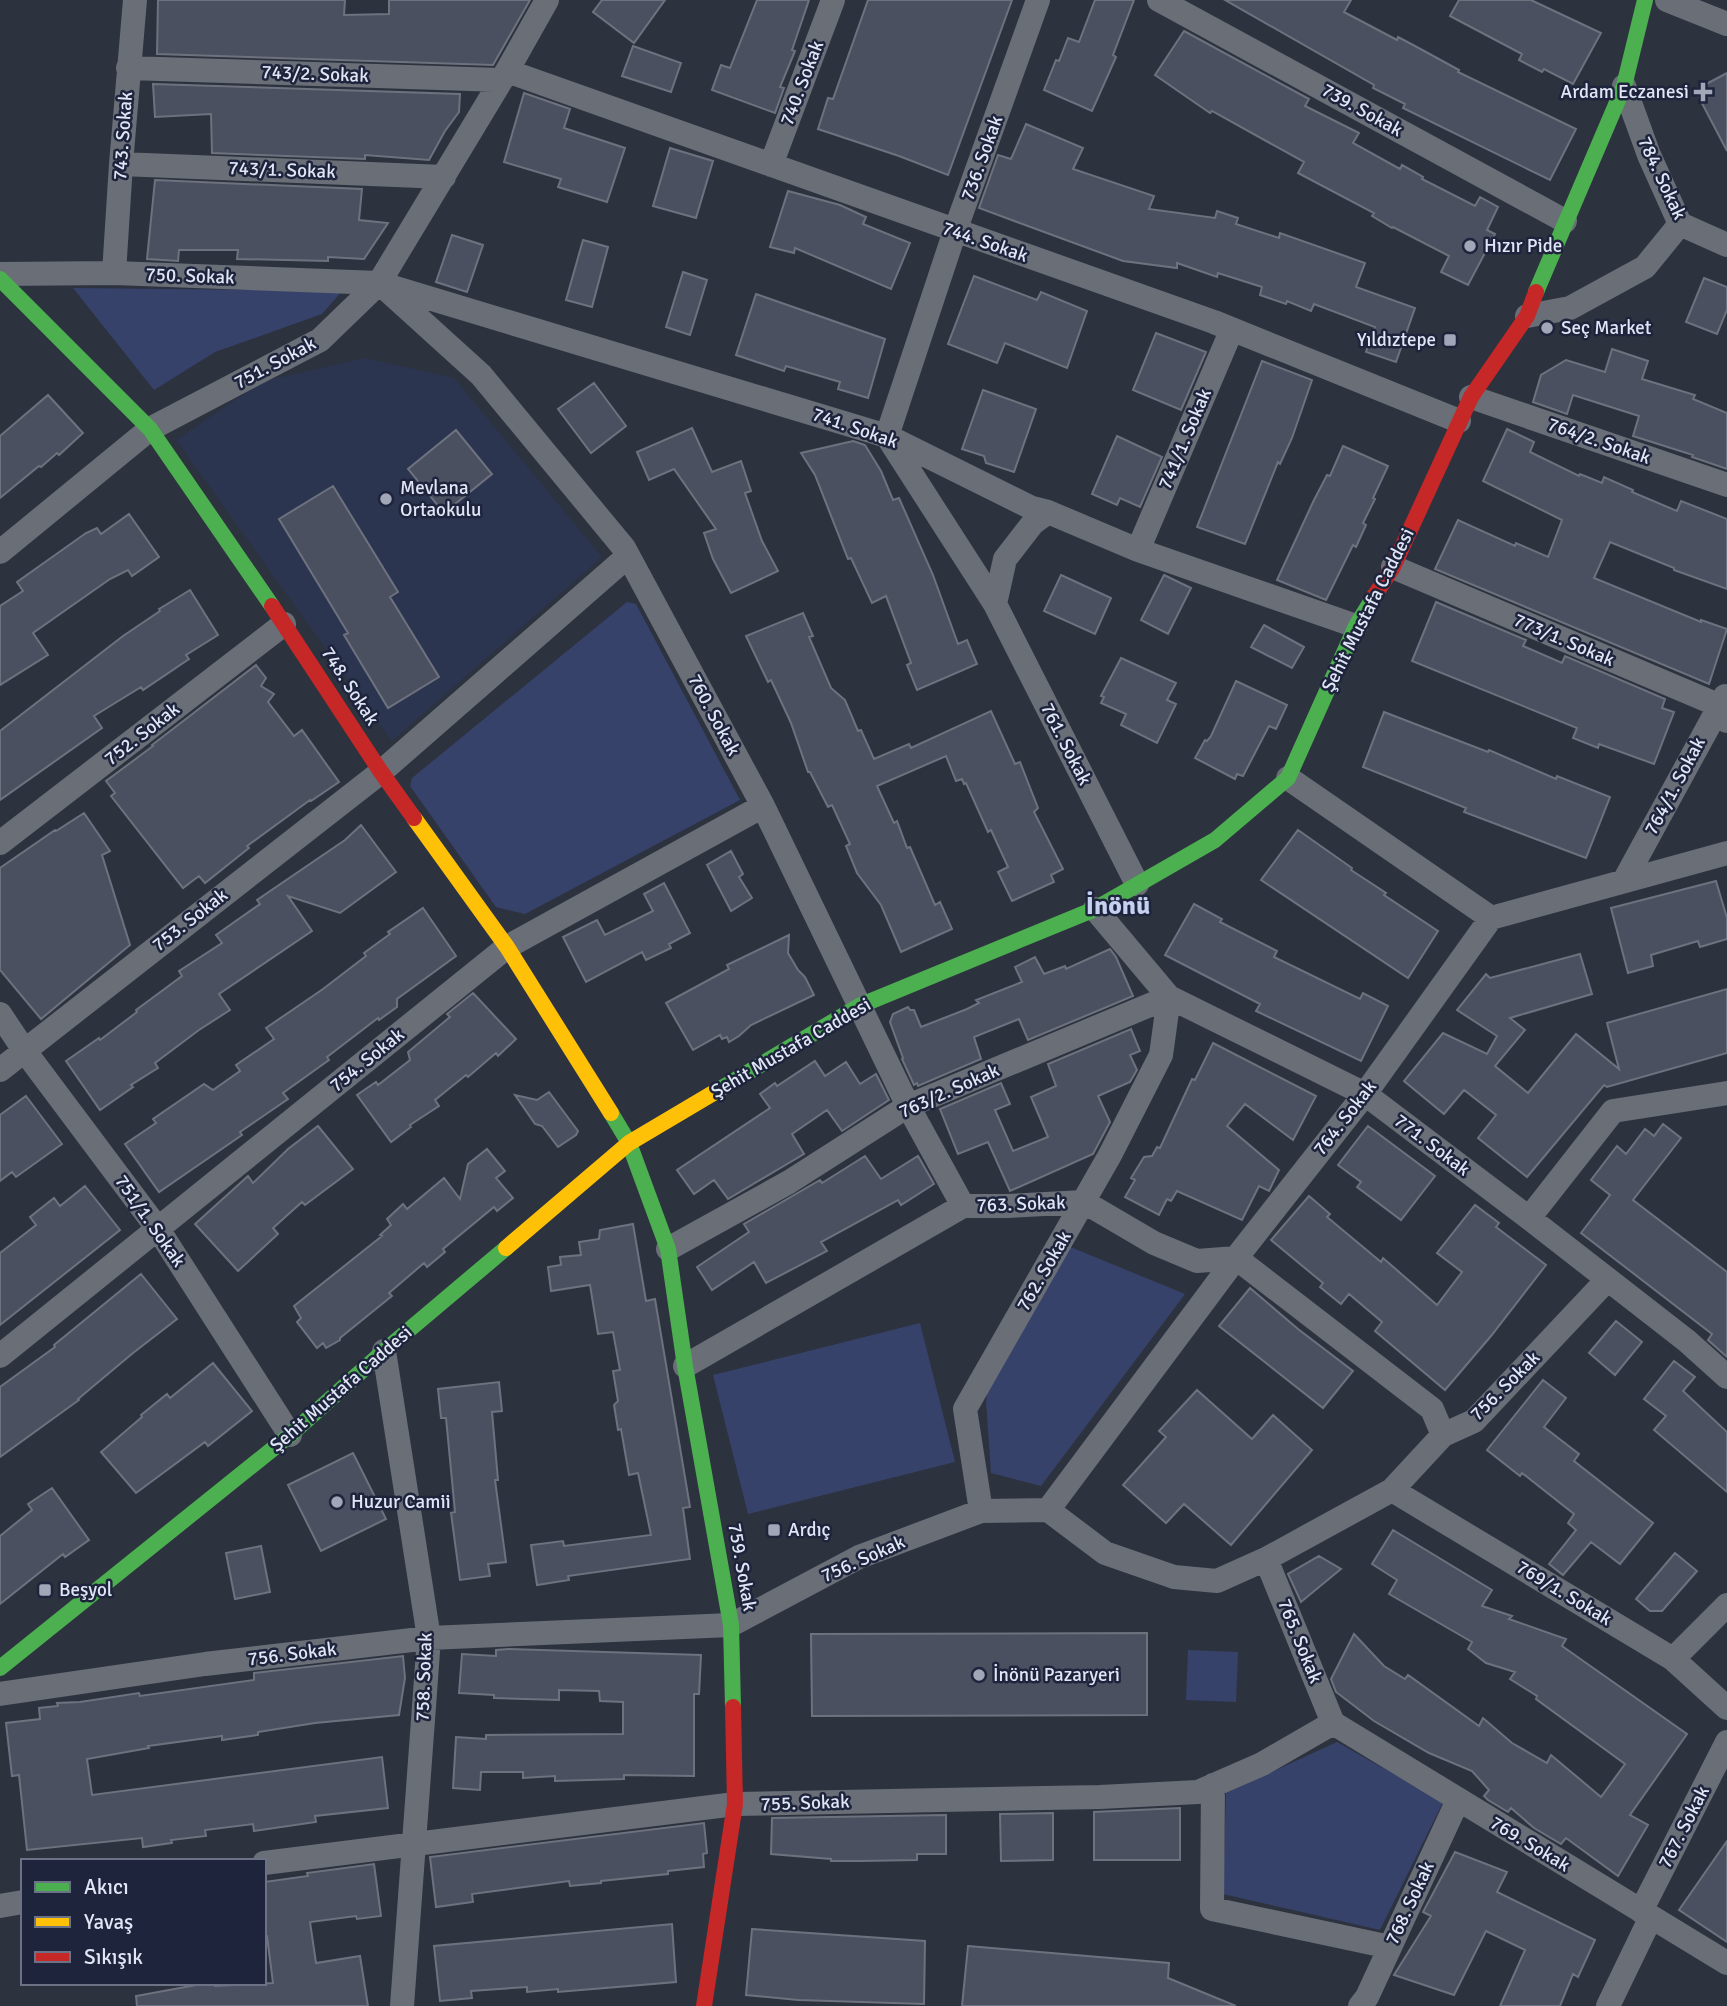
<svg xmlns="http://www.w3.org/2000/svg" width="1727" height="2006" viewBox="0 0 1727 2006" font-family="Signika,sans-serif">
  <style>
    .built { fill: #2b3550 }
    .green { fill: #37426b }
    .building { fill: #4b5061; stroke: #6d727e; stroke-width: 2 }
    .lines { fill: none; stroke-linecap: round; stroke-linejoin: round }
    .street { stroke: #696e77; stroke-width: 24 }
    .fast { stroke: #4caf50; stroke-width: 16 }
    .slow { stroke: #ffc107; stroke-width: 16 }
    .jam { stroke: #c62828; stroke-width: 16 }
    .poi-dot { fill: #a1a7b6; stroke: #1d243c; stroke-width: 2.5 }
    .labels { text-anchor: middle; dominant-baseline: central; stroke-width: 5; stroke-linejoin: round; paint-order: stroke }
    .street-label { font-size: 19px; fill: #e0e6f6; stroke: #1d243c }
    .poi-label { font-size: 19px; fill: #e0e6f6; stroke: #1d243c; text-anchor: start }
    .district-label { font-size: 26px; font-weight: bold; fill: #c6d1f1; stroke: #1d243c }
  </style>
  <rect width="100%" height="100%" fill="#2d323f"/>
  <path class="built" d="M365 358 454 378 602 557 392 741 176 440 263 381Z"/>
  <path class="green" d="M73 288 342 291 322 314 215 352 154 390Z
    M627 602 636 604 740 800 525 914 496 907 410 786 412 778Z
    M1068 1246 1185 1294 1041 1486 991 1473 986 1401 988 1387Z
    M920 1323 955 1462 748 1514 713 1375Z
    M1188 1650 1238 1652 1236 1702 1186 1700Z
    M1337 1742 1443 1802 1380 1930 1223 1894 1226 1793Z"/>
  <path class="building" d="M158 0H345L344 15 389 14V0H530L493 65 157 54Z
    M602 0H665L634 43 593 12Z
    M757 0H809L792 50 795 51 780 87 784 88 775 113 712 90 721 65 730 68Z
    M868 0H1012L948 175 899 156 818 129 828 98 833 99Z
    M1095 0H1134L1113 55 1116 57 1092 111 1044 90 1056 60 1059 61 1068 38 1079 42Z
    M1225 0H1351L1344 12 1397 40 1398 37 1415 46 1459 70 1458 72 1576 129 1550 180 1403 108 1405 104 1373 88 1374 85Z
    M1459 0H1531L1601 33 1573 84 1544 69 1542 72 1519 60 1522 54 1450 16Z
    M1184 31 1309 99 1305 106 1359 133 1353 143 1400 169 1402 165 1423 177 1422 179 1475 206 1480 197 1498 207 1487 230 1495 234 1468 285 1441 272 1449 256 1393 227 1392 228 1372 216 1374 213 1298 173 1304 162 1212 111 1210 113 1155 75Z
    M633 46 681 63 671 92 622 76Z
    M1727 73V151L1695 90Z
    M153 84 460 94 459 112 445 131 429 160 365 155V159L212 153 211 114 155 117Z
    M524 93 570 109 564 128 625 148 607 202 558 187 561 179 504 162Z
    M1026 124 1083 148 1073 169 1154 196 1149 209 1215 218 1217 211 1238 218 1236 224 1279 238 1280 233 1365 263 1356 287 1415 308 1396 362 1366 352 1375 327 1314 304 1311 311 1287 301 1286 304 1260 295 1262 287 1218 273 1217 277 1177 263V268L1123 261 979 208 998 155 1011 159Z
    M670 148 713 161 696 218 653 206Z
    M155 180 362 189 359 220 388 223 364 259 328 257V261L237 259 238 250H179L178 261 147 259Z
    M788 191 840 205 866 217 863 224 910 243 891 289 795 248 794 253 770 247Z
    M452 235 483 245 467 292 436 282Z
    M583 240 608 247 592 307 566 300Z
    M683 272 707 280 690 335 666 327Z
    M974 276 1037 300 1041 292 1087 311 1067 368 1005 343 997 363 948 344Z
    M1704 278 1727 287V310L1717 334 1686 322Z
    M756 294 885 339 868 398 838 389 840 382 786 366 784 371 736 355Z
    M1156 333 1206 352 1181 410 1133 390Z
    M1612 349 1648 361 1642 379 1695 395 1693 399 1727 413V469L1692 457 1693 455 1633 436 1639 416 1573 395 1567 414 1533 402 1541 375 1566 360 1605 372Z
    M1262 361 1312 380 1292 438 1280 464 1278 462 1245 544 1197 527Z
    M594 383 626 426 591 453 558 409Z
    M983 390 1036 409 1014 472 986 463 984 456 962 449Z
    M48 395 83 433 59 455 57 453 41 467 39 466 0 498V436Z
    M692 428 712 472 741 461 751 491 745 493 762 541 778 571 731 593 713 559 704 533 716 529 674 469 649 480 637 452Z
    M1507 429 1534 442 1530 452 1579 476 1580 474 1602 483 1604 477 1633 490 1632 492 1677 511 1681 501 1727 519V589L1674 570V568L1610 542 1594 578 1701 622V620L1727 629 1709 684 1435 569 1458 520 1515 546 1516 543 1548 557 1562 520 1483 481Z
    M456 430 492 474 444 513 408 469Z
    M1117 436 1162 457 1140 507 1120 498 1117 505 1092 494Z
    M853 441 865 445 881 471 893 500 899 498 933 575 958 644 967 640 977 664 917 690 907 665 911 663 886 596 872 603 851 558 848 559 815 475 801 453Z
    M1343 446 1388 466 1373 498 1375 499 1363 523 1366 525 1356 547 1353 545 1326 600 1277 580 1313 502 1327 475 1330 476Z
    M333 486 398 592 390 597 439 677 388 708 344 635 348 633 279 519Z
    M129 514 159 557 132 576 128 570 110 579 33 633 48 655 0 685V606L23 591 17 582 86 533 97 528 101 534Z
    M1061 575 1111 598 1095 634 1044 611Z
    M1164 575 1191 588 1168 634 1141 620Z
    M190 590 218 635 186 655 189 659 143 690 141 687 94 716 102 728 0 800V731L123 636 160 611 159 609Z
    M1436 602 1526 640 1523 646 1562 663 1565 656 1665 699 1662 708 1674 712 1654 764 1599 744 1598 748 1573 738 1577 728 1412 661Z
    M803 613 813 636 809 637 831 688 845 700 858 731 861 730 874 759 909 744 911 748 991 711 1015 764 1020 762 1038 808 1034 812 1063 869 1051 875 1054 882 1012 901 998 872 1008 867 991 830 988 832 966 783 964 784 962 779 956 781 946 756 877 786 894 823 897 821 907 848 910 847 935 905 940 902 952 929 901 952 881 905 857 873 846 846 850 844 832 805 828 807 810 772H808L791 723 771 680 768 682 746 636Z
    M1264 625 1304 647 1292 668 1251 647Z
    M1121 658 1176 683 1167 700 1176 704 1157 743 1121 725 1126 714 1101 703 1104 697 1101 696Z
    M256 665 266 678 261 686 274 694 268 702 294 736 302 730 339 782 311 801 310 800 247 846 249 848 205 883 199 876 183 888 111 796 115 793 106 781 153 746 152 745Z
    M1236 681 1287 705 1276 729 1269 726 1243 776 1237 774 1235 779 1195 758 1205 740 1207 741 1211 736Z
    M1384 712 1488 752 1489 750 1556 779 1557 776 1610 797 1586 858 1464 812 1466 808 1363 767Z
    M84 813 110 851 102 855 130 945 41 1019 0 970V868L55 830 56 831Z
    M361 825 396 872 340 913 288 896 312 931 219 994 230 1010 199 1030 155 1063 158 1068 131 1085 133 1087 100 1110 66 1061 99 1038 100 1040 137 1012 136 1010 182 976 179 971 222 943 216 935 260 904 257 900 345 840Z
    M1298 830 1352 868 1351 870 1386 893 1384 895 1438 931 1408 978 1261 880Z
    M731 851 743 874 739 877 752 898 731 911 707 865Z
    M1716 881 1727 918V939L1700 947 1698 941 1651 955 1653 966 1628 973 1611 908Z
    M664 883 690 933 669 944 671 948 646 960 642 952 586 982 563 937 597 920 605 935 653 911 644 894Z
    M1194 904 1222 919 1220 922 1277 951 1274 957 1360 999 1363 993 1388 1006 1361 1061 1256 1011 1260 1004 1165 955Z
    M423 908 456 956 397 999V1007L379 1020 378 1018 327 1057 329 1060 283 1093 288 1099 240 1132 242 1135 159 1192 125 1144 156 1123 153 1119 204 1084 213 1090 240 1071 236 1065 274 1039 266 1028 323 989 366 956 364 953 390 934 388 932Z
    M789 935 788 953 798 970 805 977 814 995 751 1025 739 1036 729 1042 727 1037 722 1039 720 1035 693 1050 666 1003 729 969 727 965Z
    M1110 949 1116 957 1133 996 1028 1040 1019 1019 974 1037 981 1059 918 1086 917 1083 914 1085 902 1059 903 1058 890 1022 893 1014 908 1007 910 1010H914L921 1027 967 1009 979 1003 976 1000 1022 982 1015 967 1035 957 1044 974 1065 966 1066 969Z
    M1580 954 1592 994 1510 1018 1525 1030 1495 1066 1528 1093 1576 1034 1619 1069 1607 1023 1727 989V1053L1607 1087 1604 1085 1527 1177 1478 1138 1496 1115 1464 1090 1444 1114 1404 1081 1443 1033 1487 1054 1497 1036 1457 1010 1486 974 1490 978Z
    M473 993 516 1039 498 1056 496 1053 468 1077 466 1075 435 1100 439 1106 410 1125 411 1127 391 1142 357 1095 376 1082 378 1085 410 1060 408 1052 450 1017 447 1014Z
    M1131 1029 1140 1051 1130 1055 1137 1070 1130 1082 1098 1096 1110 1122 1093 1154 1010 1191 988 1142 958 1154 940 1109 1001 1083 1010 1104 995 1110 1013 1151 1048 1137 1031 1097 1056 1086 1048 1064Z
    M1213 1043 1316 1096 1293 1140 1245 1104 1227 1126 1279 1170 1269 1191 1259 1186 1242 1220 1177 1191 1171 1201 1167 1199 1159 1215 1125 1197 1135 1180 1131 1178 1144 1157 1152 1156 1157 1147 1160 1148 1192 1079 1195 1080Z
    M815 1061 825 1076 846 1062 860 1084 876 1074 889 1100 842 1131 827 1110 792 1134 804 1154 728 1199 714 1180 694 1194 677 1170 770 1108 760 1094 775 1083 777 1086Z
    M549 1092 578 1131 576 1135 558 1147 542 1126 535 1124 515 1095 537 1100Z
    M26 1096 62 1144 16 1177 12 1172 0 1181V1115Z
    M1663 1124 1681 1138 1633 1200 1727 1272V1357L1708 1340 1712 1334 1581 1233 1610 1195 1591 1180 1617 1146 1626 1154 1645 1129 1654 1136Z
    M318 1126 353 1169 305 1205 302 1202 273 1228 278 1234 238 1271 195 1224 248 1176 253 1183 288 1149Z
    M1368 1126 1435 1176 1401 1220 1357 1187 1361 1182 1338 1165Z
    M487 1149 505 1171 496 1178 513 1198 497 1211 494 1207 443 1249 445 1252 427 1267 424 1263 389 1293 392 1296 340 1338V1340L326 1348 323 1343 317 1348 297 1322 301 1318 294 1306 382 1236 380 1235 391 1225 387 1219 403 1204 407 1209 444 1178 460 1199 468 1164Z
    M865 1156 881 1179 918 1156 934 1184 901 1205 898 1200 821 1242 827 1251 766 1283 754 1262 712 1290 697 1267 749 1232 744 1224 820 1180 822 1183Z
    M85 1186 120 1230 0 1325V1253L36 1225 30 1217 54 1198 60 1206Z
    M1309 1196 1330 1214 1327 1217 1381 1262 1383 1258 1437 1305 1462 1272 1437 1253 1475 1205 1499 1223 1496 1227 1546 1265 1491 1336 1445 1390 1375 1331 1382 1322 1349 1294 1341 1304 1320 1287 1323 1283 1271 1240Z
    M633 1224 646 1301 655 1299 690 1507 683 1508 690 1559 568 1576 569 1580 537 1585 531 1545 563 1541 564 1546 651 1535 638 1473 629 1475 621 1429 618 1430 614 1405 618 1401 613 1371 620 1370 613 1332 598 1334 590 1285 551 1291 548 1267 561 1265 560 1257 581 1255 579 1242 599 1239 600 1230Z
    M141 1274 177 1319 133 1353 78 1399 79 1400 0 1457V1387L55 1347 54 1345Z
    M1250 1288 1298 1329 1353 1371 1323 1408 1219 1326Z
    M1616 1321 1642 1342 1615 1375 1589 1353Z
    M1674 1361 1695 1377 1683 1391 1727 1432V1492L1654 1430 1666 1416 1644 1399Z
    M213 1363 252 1411 208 1446 205 1442 136 1493 101 1452 142 1417 141 1415 167 1394 170 1398Z
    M1543 1380 1566 1398 1544 1427 1579 1454 1574 1461 1653 1523 1620 1564 1591 1542 1563 1575 1549 1564 1576 1530 1568 1523 1574 1514 1522 1473 1520 1476 1487 1450Z
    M499 1382 502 1411 492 1412 498 1480H495L506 1562 488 1564 490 1576 460 1580 451 1513 455 1512 446 1418H441L438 1389Z
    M1197 1390 1252 1439 1273 1415 1312 1450 1231 1545 1184 1504 1166 1523 1123 1485 1166 1437 1159 1431Z
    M353 1453 386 1519 321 1551 288 1485Z
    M52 1488 89 1540 65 1557 63 1554 0 1604V1536L32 1510 28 1504Z
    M1393 1530 1492 1590 1482 1606 1512 1616 1509 1619 1566 1639 1562 1646 1687 1734 1630 1815 1648 1825 1618 1876 1566 1838 1561 1844 1534 1828 1511 1808 1508 1812 1488 1800 1484 1796 1489 1790 1472 1771 1429 1753 1374 1721 1336 1692 1331 1679 1354 1634 1384 1666 1405 1679 1408 1675 1479 1726 1483 1718 1512 1743 1547 1763 1551 1755 1601 1797 1625 1764 1536 1699 1537 1696 1510 1679 1515 1672 1486 1663 1468 1649 1472 1642 1389 1594 1397 1580 1372 1564Z
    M261 1546 270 1592 235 1599 226 1553Z
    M1675 1553 1697 1571 1662 1611H1650L1636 1599Z
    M1319 1556 1341 1569 1301 1602 1288 1574Z
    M1147 1633V1715L812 1716 811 1634Z
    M509 1649 701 1655 699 1694H694V1776L624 1775V1779L555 1781V1776L523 1778V1772H481L480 1790 453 1788 456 1737 486 1739V1735L623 1734V1702L600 1701 599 1691 559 1690V1700L494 1698V1695L459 1693 462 1654 496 1656V1650Z
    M403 1656 405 1678 399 1715 315 1723 258 1732V1735L222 1740V1736L148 1746 149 1748 87 1759 92 1795 382 1757 388 1808 315 1816 316 1822 254 1831 253 1824 205 1830 206 1836 171 1840 172 1843 143 1847 142 1838 27 1850 19 1775 12 1776 6 1723 40 1719 39 1708 58 1706 57 1703 80 1702 139 1693 140 1696 254 1680V1673Z
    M1180 1808V1860H1094V1812Z
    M1053 1813V1860L1001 1861 1000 1814Z
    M946 1815V1854H917V1860L861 1861H831V1859L771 1854 772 1818Z
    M704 1823 707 1853 703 1854 704 1867 668 1871V1874L601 1881V1883L570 1886 569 1881 472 1894 473 1902 436 1907 430 1857Z
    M1727 1841V1942L1679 1910Z
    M1455 1852 1507 1872 1497 1892 1595 1940 1578 1977 1573 1974 1560 2006H1500L1525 1950 1486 1931 1454 1995 1394 1975 1431 1916 1423 1912Z
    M374 1864 381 1916 357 1919 356 1916 310 1922 316 1963 360 1956 368 2006H137L136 1996 207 1983H214L215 1986 273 1983 267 1936H264V1882L308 1876 307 1873Z
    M672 1924 676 1982 558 1992V1989L527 1992V1987L471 1991 472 1998 440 2001 434 1946Z
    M752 1929 925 1941 924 2004 798 2000 746 1995Z
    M968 1946 1169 1963 1168 1978 1236 2006H962Z"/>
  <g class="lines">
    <path class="street" d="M1038 0 955 231 887 436 995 604 1137 884
      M1159 0 1565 221
      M1667 0 1727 24
      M128 68 501 80
      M507 71 1214 322 1459 421
      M1624 86 1649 155 1680 224 1727 245
      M121 164 444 177
      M771 165 833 0
      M114 273 121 164 135 0
      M0 274 114 273 379 283 887 436 1032 508 1048 512 1138 550 1356 626
      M385 288 481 375 624 548 763 806 908 1106 963 1206
      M1527 316 1570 308 1645 267 1680 224
      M1471 397 1727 485
      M1138 550 1232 329
      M0 552 150 429 320 340 379 283 507 71 547 0
      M1393 567 1718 705 1727 721
      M995 604 1005 559 1033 523 1048 512
      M1288 778 1491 918
      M0 843 284 624
      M1624 881 1725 696
      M1095 909 1169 997 1365 1094 1529 1218 1687 1341 1727 1377
      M0 1014 24 1050 158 1229 290 1435
      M0 1070 381 772 628 556
      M1529 1218 1613 1111 1727 1093
      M668 1249 789 1182 908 1106 1169 997
      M384 1351 429 1638 402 2006
      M0 1356 507 947 763 806
      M685 1366 963 1206H1007L1084 1202 1154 1243 1197 1261 1236 1258 1432 1409 1443 1435
      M1392 1490 1673 1659 1727 1708
      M1048 1510 1236 1258 1365 1094 1491 918 1727 853
      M981 1511 965 1409 1110 1155 1161 1055 1169 997
      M1266 1559 1333 1723
      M1673 1659 1727 1605
      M0 1694 205 1664 429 1638 731 1625 859 1557 981 1511 1048 1510 1105 1553 1174 1577 1217 1581 1266 1559 1392 1490 1443 1435 1474 1421 1607 1280
      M1333 1723 1727 1963
      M1213 1785 1212 1909 1390 1947
      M264 1863 735 1804 1100 1797 1198 1792 1262 1764 1333 1723
      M0 1906 23 1902
      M1641 1911 1727 1742
      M1360 2006 1367 1997 1458 1800
      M1608 2006 1651 1917"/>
    <path class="fast" d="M0 279 150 429 272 606
      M1536 292 1624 86 1645 0
      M715 1092 859 1006 1095 909 1215 840 1288 778 1356 626 1375 595
      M611 1113 629 1143 668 1249 685 1366 731 1625 733 1707
      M0 1668 290 1435 384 1351 506 1248"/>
    <path class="slow" d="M414 818 507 947 611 1113
      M506 1248 629 1143 715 1092"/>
    <path class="jam" d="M1375 595 1393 567 1471 397 1527 316 1536 292
      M272 606 381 772 414 818
      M704 2006 735 1804 733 1707"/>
  </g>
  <g class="poi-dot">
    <path d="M1699.5 81.5h7v7h7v7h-7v7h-7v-7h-7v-7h7z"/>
    <circle cx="1470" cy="246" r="7"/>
    <circle cx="1547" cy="328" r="7"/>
    <rect x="1443" y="333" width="14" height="14" rx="3.5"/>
    <circle cx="386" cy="499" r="7"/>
    <circle cx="337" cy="1502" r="7"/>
    <rect x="767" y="1523" width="14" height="14" rx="3.5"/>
    <rect x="38" y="1583" width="14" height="14" rx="3.5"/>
    <circle cx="979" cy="1675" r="7"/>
  </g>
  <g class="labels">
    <g class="street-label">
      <text transform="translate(315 74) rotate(2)">743/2. Sokak</text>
      <text transform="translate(802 83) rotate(-69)">740. Sokak</text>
      <text transform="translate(1362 110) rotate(29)">739. Sokak</text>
      <text transform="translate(123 136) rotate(-86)">743. Sokak</text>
      <text transform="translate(982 158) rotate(-70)">736. Sokak</text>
      <text transform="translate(282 170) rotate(2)">743/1. Sokak</text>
      <text transform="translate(1662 178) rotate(65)">784. Sokak</text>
      <text transform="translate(985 242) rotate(19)">744. Sokak</text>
      <text transform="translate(190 276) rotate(2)">750. Sokak</text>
      <text transform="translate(275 363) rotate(-28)">751. Sokak</text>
      <text transform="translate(855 428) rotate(19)">741. Sokak</text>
      <text transform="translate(1185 439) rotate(-67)">741/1. Sokak</text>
      <text transform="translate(1599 441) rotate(19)">764/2. Sokak</text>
      <text transform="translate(1368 610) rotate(-63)">Şehit Mustafa Caddesi</text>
      <text transform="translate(1564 640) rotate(23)">773/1. Sokak</text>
      <text transform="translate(350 686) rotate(57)">748. Sokak</text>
      <text transform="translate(714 715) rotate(62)">760. Sokak</text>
      <text transform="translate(142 734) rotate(-38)">752. Sokak</text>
      <text transform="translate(1066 744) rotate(63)">761. Sokak</text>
      <text transform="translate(1675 786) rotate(-62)">764/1. Sokak</text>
      <text transform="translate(190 920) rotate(-38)">753. Sokak</text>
      <text transform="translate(791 1048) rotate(-30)">Şehit Mustafa Caddesi</text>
      <text transform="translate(367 1060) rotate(-39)">754. Sokak</text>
      <text transform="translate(949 1091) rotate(-24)">763/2. Sokak</text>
      <text transform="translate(1345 1118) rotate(-52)">764. Sokak</text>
      <text transform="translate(1432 1145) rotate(37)">771. Sokak</text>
      <text transform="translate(1021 1204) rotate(-2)">763. Sokak</text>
      <text transform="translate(150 1221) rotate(55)">751/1. Sokak</text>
      <text transform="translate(1044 1271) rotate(-60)">762. Sokak</text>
      <text transform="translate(1505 1386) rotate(-45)">756. Sokak</text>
      <text transform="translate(341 1389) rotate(-41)">Şehit Mustafa Caddesi</text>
      <text transform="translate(863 1559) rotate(-24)">756. Sokak</text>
      <text transform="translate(742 1567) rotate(80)">759. Sokak</text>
      <text transform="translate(1564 1593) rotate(31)">769/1. Sokak</text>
      <text transform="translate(1300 1641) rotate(68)">765. Sokak</text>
      <text transform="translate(292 1654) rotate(-7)">756. Sokak</text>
      <text transform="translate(424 1677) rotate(-88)">758. Sokak</text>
      <text transform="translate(805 1803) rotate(-2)">755. Sokak</text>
      <text transform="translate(1684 1827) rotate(-63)">767. Sokak</text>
      <text transform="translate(1530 1844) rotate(31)">769. Sokak</text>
      <text transform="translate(1410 1903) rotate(-65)">768. Sokak</text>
    </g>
    <g class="poi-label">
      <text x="1689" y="92" text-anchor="end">Ardam Eczanesi</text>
      <text x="1484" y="246">Hızır Pide</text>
      <text x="1561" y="328">Seç Market</text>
      <text x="1436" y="340" text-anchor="end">Yıldıztepe</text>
      <text x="400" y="488">Mevlana<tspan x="400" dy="22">Ortaokulu</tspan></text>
      <text x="351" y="1502">Huzur Camii</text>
      <text x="788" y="1530">Ardıç</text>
      <text x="59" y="1590">Beşyol</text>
      <text x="993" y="1675">İnönü Pazaryeri</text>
    </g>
    <g class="district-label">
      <text x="1118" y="906">İnönü</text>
    </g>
  </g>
  <rect x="21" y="1859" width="245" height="126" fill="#1d243c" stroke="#6b7286" stroke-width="2"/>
  <rect x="35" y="1882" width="35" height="10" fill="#4caf50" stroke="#6b7286" stroke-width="2"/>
  <text x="84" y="1894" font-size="21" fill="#e0e6f6">Akıcı</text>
  <rect x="35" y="1917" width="35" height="10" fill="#ffc107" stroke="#6b7286" stroke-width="2"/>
  <text x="84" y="1929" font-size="21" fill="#e0e6f6">Yavaş</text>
  <rect x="35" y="1952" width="35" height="10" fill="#c62828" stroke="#6b7286" stroke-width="2"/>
  <text x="84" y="1964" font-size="21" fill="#e0e6f6">Sıkışık</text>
</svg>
